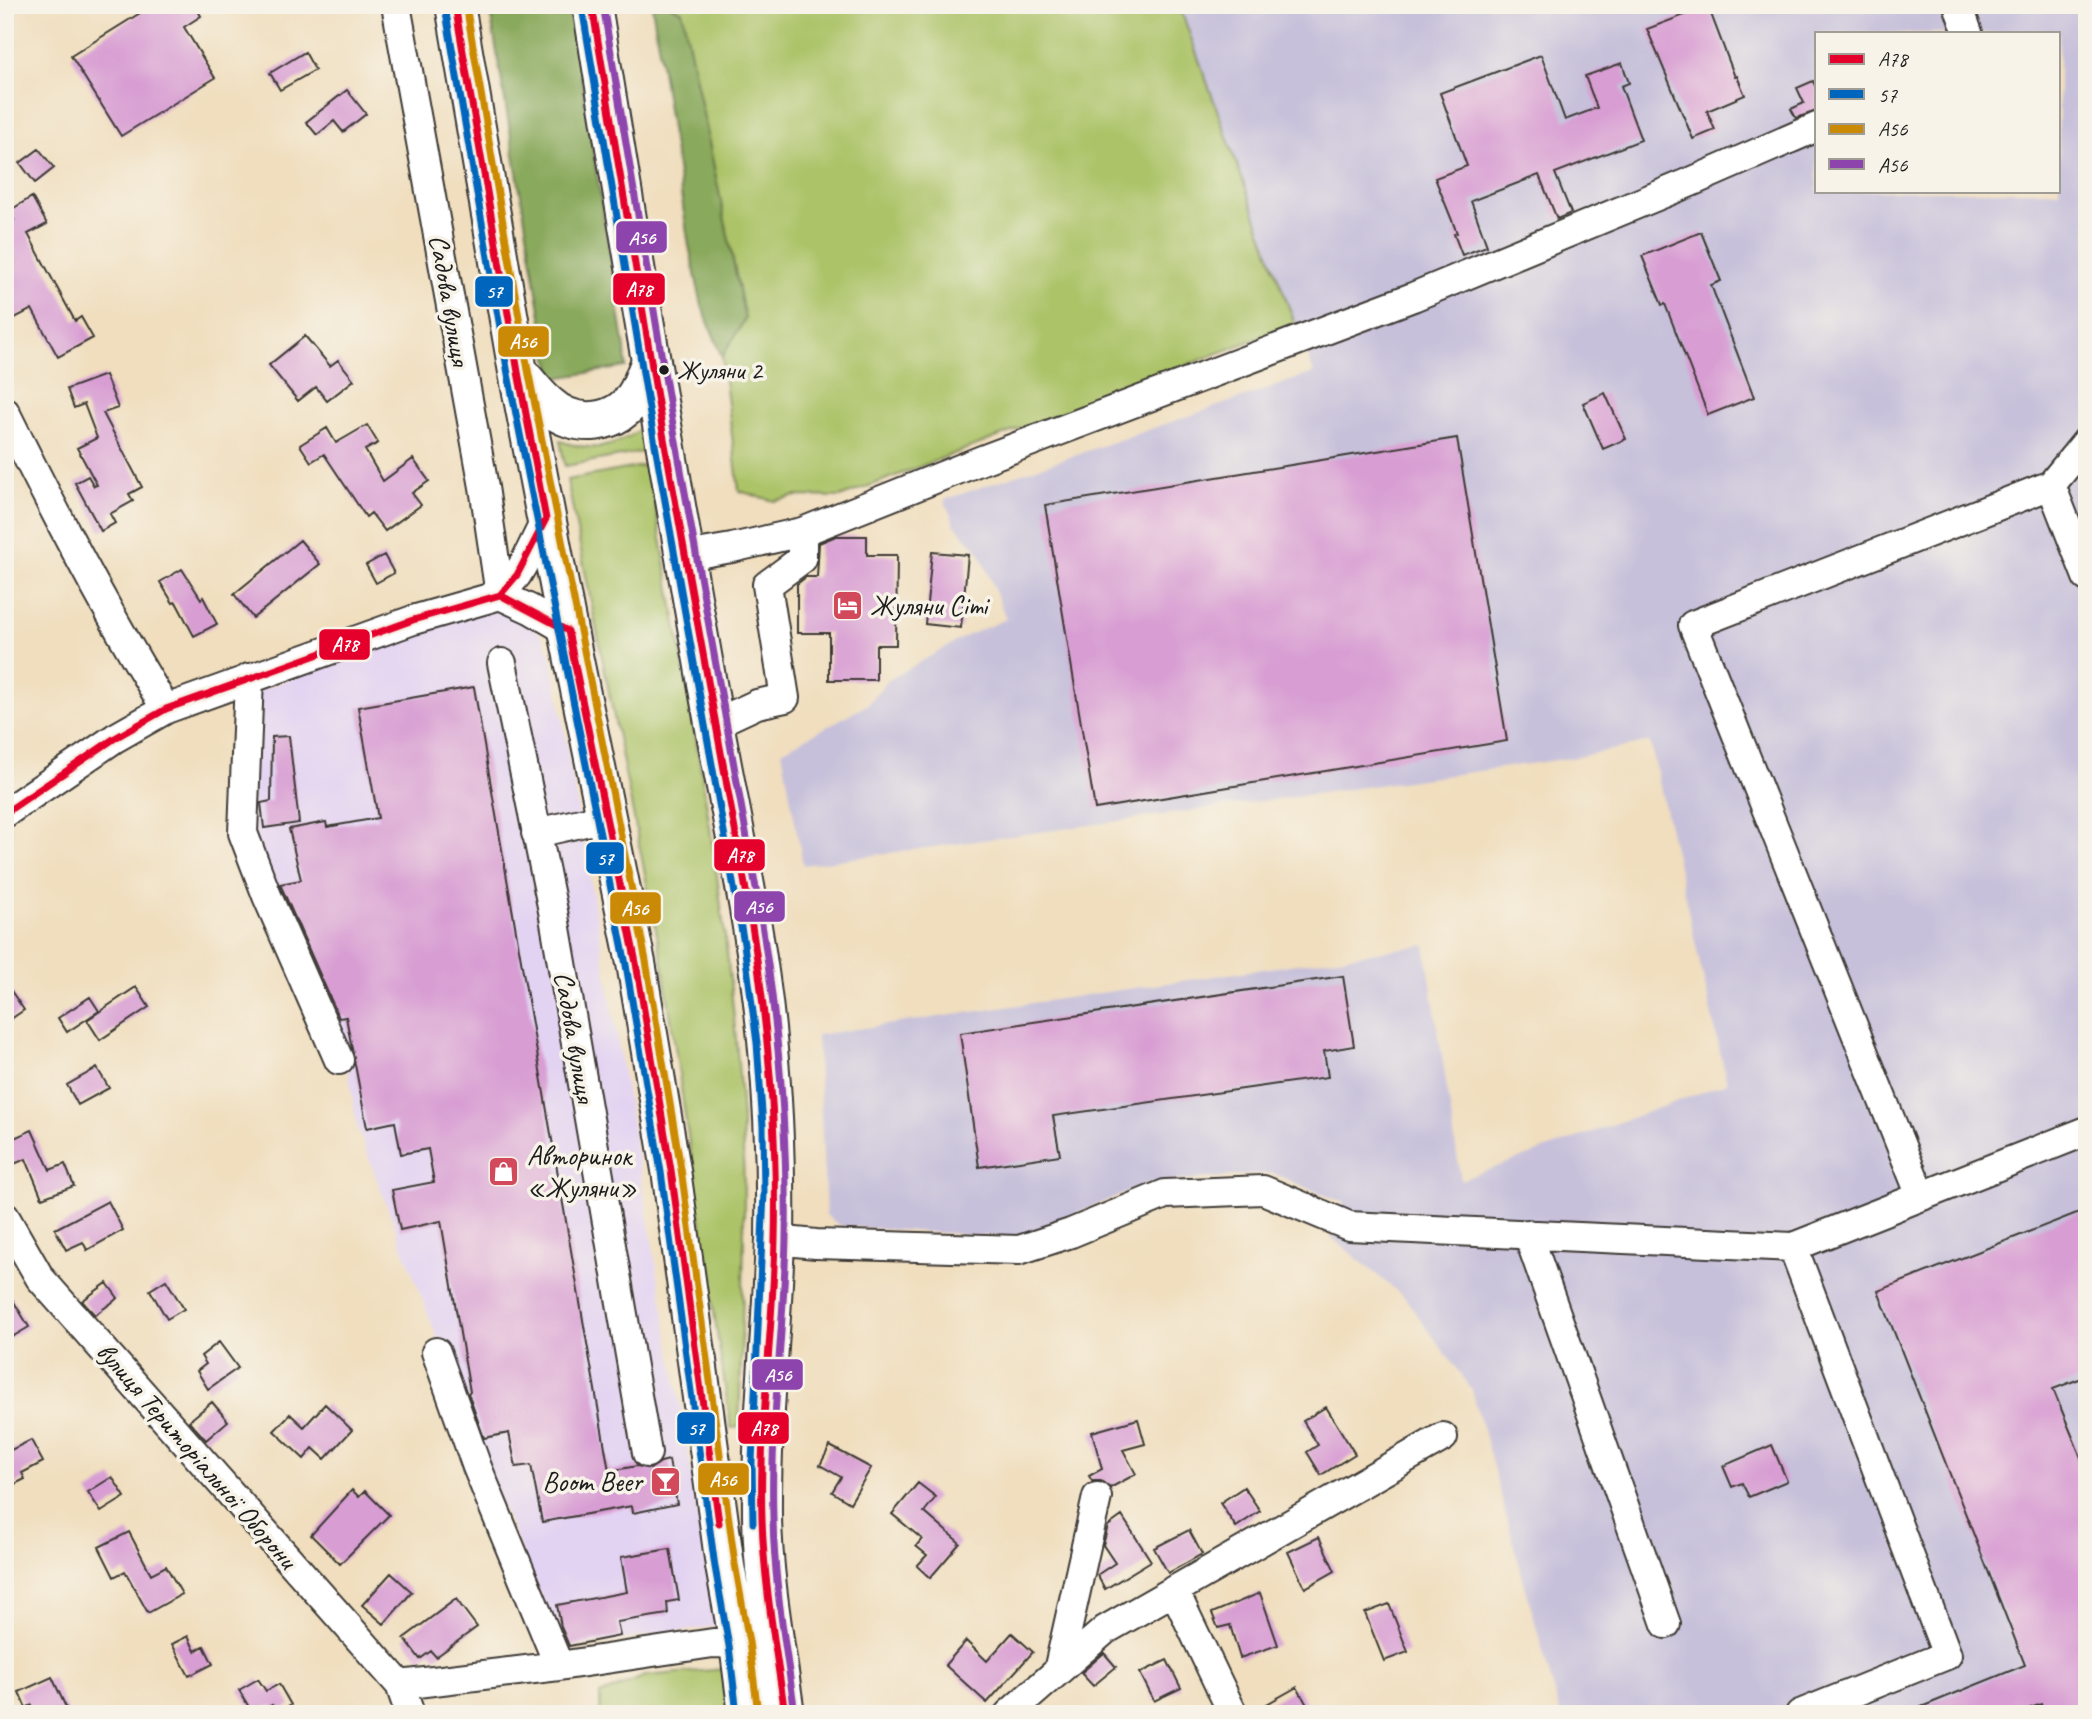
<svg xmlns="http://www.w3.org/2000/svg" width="2092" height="1719" viewBox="0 0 2092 1719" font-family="Caveat,sans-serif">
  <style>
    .built { fill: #e3d3f2 }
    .industrial { fill: #c6c0da; fill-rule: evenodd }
    .green { fill: #acc367; stroke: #647042; stroke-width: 2 }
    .forest { fill: #89a95c; stroke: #52623c; stroke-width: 2 }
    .building { fill: #d89ed3 }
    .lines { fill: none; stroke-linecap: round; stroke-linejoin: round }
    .minor-casing { stroke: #3c3934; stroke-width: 32 }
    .highway-casing { stroke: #3c3934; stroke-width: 42 }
    .minor { stroke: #fff; stroke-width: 28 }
    .highway { stroke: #fff; stroke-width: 38 }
    .bus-1-casing { stroke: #f7f3e8; stroke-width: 12 }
    .bus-2-casing { stroke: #f7f3e8; stroke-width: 12 }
    .bus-3-casing { stroke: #f7f3e8; stroke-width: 12 }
    .bus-4-casing { stroke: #f7f3e8; stroke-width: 12 }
    .bus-1 { stroke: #e4002b; stroke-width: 7 }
    .bus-2 { stroke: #0065bd; stroke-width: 7 }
    .bus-3 { stroke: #cb8a06; stroke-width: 7 }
    .bus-4 { stroke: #8e44ad; stroke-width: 7 }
    .bus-dot { fill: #1c1c1c; stroke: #f7f3e8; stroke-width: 2.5 }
    .labels { text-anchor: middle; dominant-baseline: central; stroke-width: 7; stroke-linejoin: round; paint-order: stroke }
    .bus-label { font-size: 26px; fill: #1c1c1c; stroke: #f7f3e8; text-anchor: start }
    .street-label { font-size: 28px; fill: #1c1c1c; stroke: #f7f3e8 }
    .poi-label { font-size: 28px; fill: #1c1c1c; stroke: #f7f3e8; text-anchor: start }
    .line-badge { stroke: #f7f3e8; stroke-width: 2.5 }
    .badge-label { font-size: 19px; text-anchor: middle; font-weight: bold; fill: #fff }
  </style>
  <rect width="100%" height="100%" fill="#f7f3e8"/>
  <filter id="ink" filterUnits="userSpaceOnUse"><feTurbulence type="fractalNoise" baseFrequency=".0143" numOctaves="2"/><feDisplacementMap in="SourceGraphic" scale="14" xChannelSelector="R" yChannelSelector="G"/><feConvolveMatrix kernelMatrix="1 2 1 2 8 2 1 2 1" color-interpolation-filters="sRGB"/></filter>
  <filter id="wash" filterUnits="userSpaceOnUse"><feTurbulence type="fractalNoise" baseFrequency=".00686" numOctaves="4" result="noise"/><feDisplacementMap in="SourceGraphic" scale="28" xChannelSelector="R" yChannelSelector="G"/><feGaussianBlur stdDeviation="1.57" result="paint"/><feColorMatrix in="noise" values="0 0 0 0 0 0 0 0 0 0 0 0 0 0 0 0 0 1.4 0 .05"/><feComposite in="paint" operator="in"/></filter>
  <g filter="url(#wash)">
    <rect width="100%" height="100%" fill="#f0debe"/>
    <path class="built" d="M484 611H504L525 618 544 639 553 664 687 1445 716 1626 563 1648 491 1480 357 1127 348 1068 250 830 253 693 437 622Z"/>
    <path class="industrial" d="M1179 5H2087V1714H1560L1472 1390 1405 1298 1331 1237 1344 1203 1272 1173 1149 1183 1018 1238 840 1226 826 1215 817 1035 1425 945 1461 1180 1727 1083 1650 742 1572 758 803 865 782 751 867 705 887 681 966 636 1006 619 980 553 955 525 944 500 1314 373ZM1817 33H2059V191H1817Z"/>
    <path class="green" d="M668 5H1179L1295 324 840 497 796 496 774 501 739 491 722 357 745 319 682 12Z
      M640 430 643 452 565 466 560 441C593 452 611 449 640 430Z
      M648 465C684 672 725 879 740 1088 748 1201 742 1315 739 1427L731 1428 663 965 567 480Z
      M724 1669 730 1714H600V1695L645 1676Z"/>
    <path class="forest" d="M489 5H569L625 348 626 367 556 378 548 358Z
      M652 5H668L682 11 745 319 722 357 702 306 689 246Z"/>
    <g id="blocks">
      <path class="building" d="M153 5H195L201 16 184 27 215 78 121 136 71 56Z
        M1708 6 1735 77 1737 76 1745 95 1707 111 1715 130 1693 139 1647 29Z
        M305 52 315 70 280 90 270 73Z
        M1541 55 1565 120 1597 108 1585 76 1622 63 1629 83 1621 86 1641 140 1555 173 1571 213 1557 219 1539 175 1471 201 1487 246 1462 255 1454 234 1457 233 1435 178 1467 166 1440 93Z
        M1813 81 1817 90V111L1796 118 1791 109 1804 103 1797 88Z
        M347 90 366 114 343 132 334 121 317 135 306 122Z
        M39 149 54 168 35 183 20 163Z
        M32 197 47 224 28 234 75 321 81 317 93 338 58 357 32 309 13 319 5 304V224L14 220 9 211Z
        M1701 232 1721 281 1711 285 1754 397 1708 415 1665 304 1662 305 1642 256Z
        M305 336 330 366 338 360 354 380 327 401 316 387 298 401 269 365Z
        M105 375 118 408 103 413 142 487 129 494 133 501 110 514 115 523 101 531 75 483 88 476 94 486 97 485 77 448 97 438 84 404 74 408 67 389Z
        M1605 393 1626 439 1603 449 1583 403Z
        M367 425 378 443 365 450 383 481 413 459 429 481 412 493 421 505 385 531 371 513 366 517 324 454 311 462 300 445 327 428 336 443Z
        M1457 438 1507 741 1095 809 1045 505Z
        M836 536H867V555H897L896 645H876V680H829V633H797V584L806 577H817L819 543Z
        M300 540 320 564 253 618 234 594Z
        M932 552 968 555 961 628 925 624Z
        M384 555 394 573 376 583 366 565Z
        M182 569 201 599 203 597 217 624 194 636 176 602 173 603 160 582Z
        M474 687 609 1471 637 1466 650 1469 661 1462 669 1460 677 1504 633 1513 632 1506 542 1522 531 1465 516 1467 509 1433 484 1438 468 1393 470 1392 441 1221 400 1230 392 1190 434 1182 428 1149 401 1154 395 1122 367 1128 346 1017 339 1018 280 884 301 880 289 829 326 822 327 827 378 818 358 707Z
        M289 736 299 823 264 828 261 803 271 801 272 737Z
        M1343 976 1354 1046 1324 1051 1328 1077 1053 1116 1060 1155 979 1167 960 1033Z
        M5 982 24 1010 5 1023Z
        M136 987 149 1007 100 1040 87 1020Z
        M90 997 99 1011 67 1032 58 1018Z
        M97 1068 109 1088 78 1105 67 1085Z
        M32 1130 50 1170 65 1164 74 1186 42 1198 26 1159 14 1164 5 1142Z
        M108 1201 123 1230 87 1250 83 1242 66 1250 55 1229Z
        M2087 1209V1376L2053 1389 2087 1472V1714H2045L2041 1704 2015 1714H1904L2025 1665 1878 1291Z
        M166 1280 184 1309 167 1319 150 1290Z
        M107 1283 118 1298 95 1315 82 1301Z
        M5 1287 29 1327 5 1341Z
        M219 1342 238 1368 208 1389 197 1371 206 1364 201 1356Z
        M212 1402 228 1421 206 1440 189 1421Z
        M325 1404 352 1430 325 1459 313 1448 304 1459 274 1431 290 1414 304 1427Z
        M1326 1407 1355 1454 1321 1475 1307 1452 1318 1445 1303 1421Z
        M1138 1419 1145 1444 1123 1450 1136 1474 1110 1488 1101 1481H1092L1089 1476 1102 1469 1092 1432Z
        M31 1440 43 1462 22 1473 25 1479 5 1489V1444L9 1451Z
        M1772 1445 1787 1481 1749 1497 1742 1483 1732 1487 1723 1466Z
        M830 1446 871 1468 850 1503 832 1492 841 1477 820 1465Z
        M112 1477 125 1497 101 1512 88 1492Z
        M918 1483 936 1497 924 1512 960 1543 930 1578 917 1566 927 1555 916 1546 922 1539 892 1514Z
        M1244 1487 1260 1511 1236 1527 1220 1503Z
        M352 1490 359 1497 365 1491 389 1515 340 1564 311 1535Z
        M1122 1516 1151 1561 1105 1589 1097 1575 1115 1563 1103 1545 1108 1526Z
        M1189 1530 1202 1554 1168 1573 1154 1548Z
        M129 1532 151 1574 166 1566 182 1594 148 1613 125 1571 114 1577 99 1547Z
        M1319 1537 1335 1571 1305 1588 1288 1552Z
        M670 1549 679 1600 667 1602 668 1614 617 1622 620 1636 569 1646 561 1627 557 1605 627 1592 621 1557Z
        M391 1573 412 1592 384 1624 362 1605Z
        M1260 1593 1278 1645 1240 1658 1230 1625 1218 1628 1212 1613Z
        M456 1599 477 1627 436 1657 431 1651 420 1659 404 1638Z
        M1389 1604 1408 1652 1384 1661 1365 1613Z
        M1012 1633 1033 1652 987 1703 945 1665 966 1641 987 1661Z
        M188 1636 195 1651 204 1646 213 1664 189 1676 172 1644Z
        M1104 1653 1116 1667 1093 1686 1081 1673Z
        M1167 1660 1181 1688 1154 1701 1140 1673Z
        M52 1677 69 1714H36L32 1705 26 1708 19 1692Z
        M258 1679 266 1691 279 1684 291 1705 277 1713 272 1705 258 1714H253L239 1690Z
        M1297 1687 1312 1714H1249Z"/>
    </g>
  </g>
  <g filter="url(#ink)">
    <use href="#blocks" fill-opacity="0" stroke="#3c3934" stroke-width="2"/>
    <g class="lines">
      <defs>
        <path id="minor" d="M396 5 484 487 500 595
          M1958 5 1968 33
          M5 412C55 514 107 613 166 709
          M2051 485 2087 577
          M685 556 732 548 802 532 982 460 1413 297 1693 181 1817 127
          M500 595 530 609 568 631
          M502 663 553 911 647 1453
          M249 678 243 833 267 896 339 1060
          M714 724 757 704 785 698 767 585 802 559V532
          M5 813 115 738 166 709 413 620 500 595 517 575 527 558 546 519
          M536 833 607 817
          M1921 1196 1693 625 2051 485 2087 441
          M5 1217 40 1278 400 1685 559 1666 713 1643 739 1644
          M1528 1234 1666 1624
          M775 1240 816 1244 1019 1250 1071 1233 1165 1194 1263 1190 1349 1226 1793 1247 1947 1655 1800 1714
          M1793 1247 2087 1131
          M436 1352 477 1467 559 1666
          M1174 1590 1233 1714
          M1058 1671 1097 1497
          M400 1685 410 1714
          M1009 1714 1105 1630 1443 1437"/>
        <path id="highway" d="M455 5 518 372 568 631 636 963 671 1170 725 1566 739 1644 748 1714
          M592 5C628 234 668 461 708 689 728 806 756 921 767 1039 774 1106 776 1172 775 1239 772 1331 761 1423 762 1516 763 1582 776 1648 785 1714
          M518 372C528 383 537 396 548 405 575 430 619 426 638 392 643 383 646 372 651 362"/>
      </defs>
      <use href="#minor" class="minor-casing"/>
      <use href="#highway" class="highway-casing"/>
      <use href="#minor" class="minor"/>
      <use href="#highway" class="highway"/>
      <defs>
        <path id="bus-1" d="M592 5 663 433 749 907C767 1017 778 1128 775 1239 773 1333 759 1426 762 1519 764 1585 776 1649 785 1714
          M442 612 500 595 517 575 546 519 518 372 455 5
          M5 813 115 738 166 709 413 620 500 595 568 631 636 963 671 1170 719 1523"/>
        <path id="bus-2" d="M445 7 508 374 626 965 661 1172 715 1567 729 1646 737 1714
          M582 7 654 439 744 944 757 1043 763 1126 764 1193 752 1462 753 1523"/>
        <path id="bus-3" d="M466 5 528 370 646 961 681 1169 735 1564 749 1642 758 1713"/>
        <path id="bus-4" d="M603 5 674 431 759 905C777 1015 788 1126 786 1238 784 1331 770 1424 773 1518 774 1583 786 1648 795 1713"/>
      </defs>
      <use href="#bus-1" class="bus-1-casing"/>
      <use href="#bus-2" class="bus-2-casing"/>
      <use href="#bus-3" class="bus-3-casing"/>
      <use href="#bus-4" class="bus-4-casing"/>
      <use href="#bus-1" class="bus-1"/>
      <use href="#bus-2" class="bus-2"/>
      <use href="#bus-3" class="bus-3"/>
      <use href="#bus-4" class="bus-4"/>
    </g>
  </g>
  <defs>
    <symbol id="hotel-square" viewBox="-11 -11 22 22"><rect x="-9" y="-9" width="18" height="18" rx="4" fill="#d1495b" stroke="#f7f3e8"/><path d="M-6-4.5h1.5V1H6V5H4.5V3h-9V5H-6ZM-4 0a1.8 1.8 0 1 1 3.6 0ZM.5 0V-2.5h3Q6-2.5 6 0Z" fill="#fff"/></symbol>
    <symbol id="shop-square" viewBox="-11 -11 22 22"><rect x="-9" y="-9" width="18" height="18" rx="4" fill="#d1495b" stroke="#f7f3e8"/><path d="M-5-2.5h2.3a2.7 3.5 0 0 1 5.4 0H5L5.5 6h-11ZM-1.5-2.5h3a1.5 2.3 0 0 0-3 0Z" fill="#fff"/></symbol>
    <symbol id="bar-square" viewBox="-11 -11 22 22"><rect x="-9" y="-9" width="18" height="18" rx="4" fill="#d1495b" stroke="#f7f3e8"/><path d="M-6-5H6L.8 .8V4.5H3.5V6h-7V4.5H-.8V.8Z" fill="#fff"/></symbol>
  </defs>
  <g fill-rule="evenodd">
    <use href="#hotel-square" x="830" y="588" width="35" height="35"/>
    <use href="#shop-square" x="486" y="1154" width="35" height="35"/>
    <use href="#bar-square" x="648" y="1464" width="35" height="35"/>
  </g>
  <circle class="bus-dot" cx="664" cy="370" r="6"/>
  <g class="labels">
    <g class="bus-label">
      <text x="677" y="370">Жуляни 2</text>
    </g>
    <g class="street-label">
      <text transform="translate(450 300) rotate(80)">Садова вулиця</text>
      <text transform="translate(575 1037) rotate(80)">Садова вулиця</text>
      <text transform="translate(197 1455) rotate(49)">вулиця Територіальної Оборони</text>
    </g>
    <g class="poi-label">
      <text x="870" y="605">Жуляни Сіті</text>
      <text x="527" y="1155">Авторинок<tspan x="527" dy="32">«Жуляни»</tspan></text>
      <text x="642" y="1481" text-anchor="end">Boom Beer</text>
    </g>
  </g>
  <g class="line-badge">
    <rect x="615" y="220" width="53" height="34" rx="7" fill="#8e44ad"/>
    <rect x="612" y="272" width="54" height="34" rx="7" fill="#e4002b"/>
    <rect x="474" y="275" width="40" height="33" rx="7" fill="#0065bd"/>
    <rect x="497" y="325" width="53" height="33" rx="7" fill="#cb8a06"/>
    <rect x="318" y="628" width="53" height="33" rx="7" fill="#e4002b"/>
    <rect x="713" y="838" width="53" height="34" rx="7" fill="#e4002b"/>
    <rect x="585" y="841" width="40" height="34" rx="7" fill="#0065bd"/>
    <rect x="733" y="890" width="53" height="33" rx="7" fill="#8e44ad"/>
    <rect x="609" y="891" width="53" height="34" rx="7" fill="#cb8a06"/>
    <rect x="751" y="1358" width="53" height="33" rx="7" fill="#8e44ad"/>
    <rect x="737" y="1411" width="53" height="34" rx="7" fill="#e4002b"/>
    <rect x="676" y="1411" width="40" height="34" rx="7" fill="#0065bd"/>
    <rect x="697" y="1462" width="53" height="34" rx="7" fill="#cb8a06"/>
  </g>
  <g class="badge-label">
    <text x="642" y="244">A56</text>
    <text x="639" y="296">А78</text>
    <text x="494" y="298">57</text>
    <text x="523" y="348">А56</text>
    <text x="345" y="651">А78</text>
    <text x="740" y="862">А78</text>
    <text x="605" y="865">57</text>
    <text x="759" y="913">A56</text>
    <text x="635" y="915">А56</text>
    <text x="778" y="1381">A56</text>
    <text x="764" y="1435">А78</text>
    <text x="696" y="1435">57</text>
    <text x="723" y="1486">А56</text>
  </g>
  <rect width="2092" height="1719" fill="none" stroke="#f7f3e8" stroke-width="28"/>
  <rect x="1815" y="32" width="245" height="161" fill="#f7f3e8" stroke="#9f9d96" stroke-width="2"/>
  <rect x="1829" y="54" width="35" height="10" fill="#e4002b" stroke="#9f9d96" stroke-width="2"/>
  <text x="1878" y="66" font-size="21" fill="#1c1c1c">А78</text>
  <rect x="1829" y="89" width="35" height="10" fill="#0065bd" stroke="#9f9d96" stroke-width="2"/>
  <text x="1878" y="102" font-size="21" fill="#1c1c1c">57</text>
  <rect x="1829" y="124" width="35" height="10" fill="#cb8a06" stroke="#9f9d96" stroke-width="2"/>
  <text x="1878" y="136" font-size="21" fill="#1c1c1c">А56</text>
  <rect x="1829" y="159" width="35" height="10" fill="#8e44ad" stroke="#9f9d96" stroke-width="2"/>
  <text x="1878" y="172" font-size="21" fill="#1c1c1c">A56</text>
</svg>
